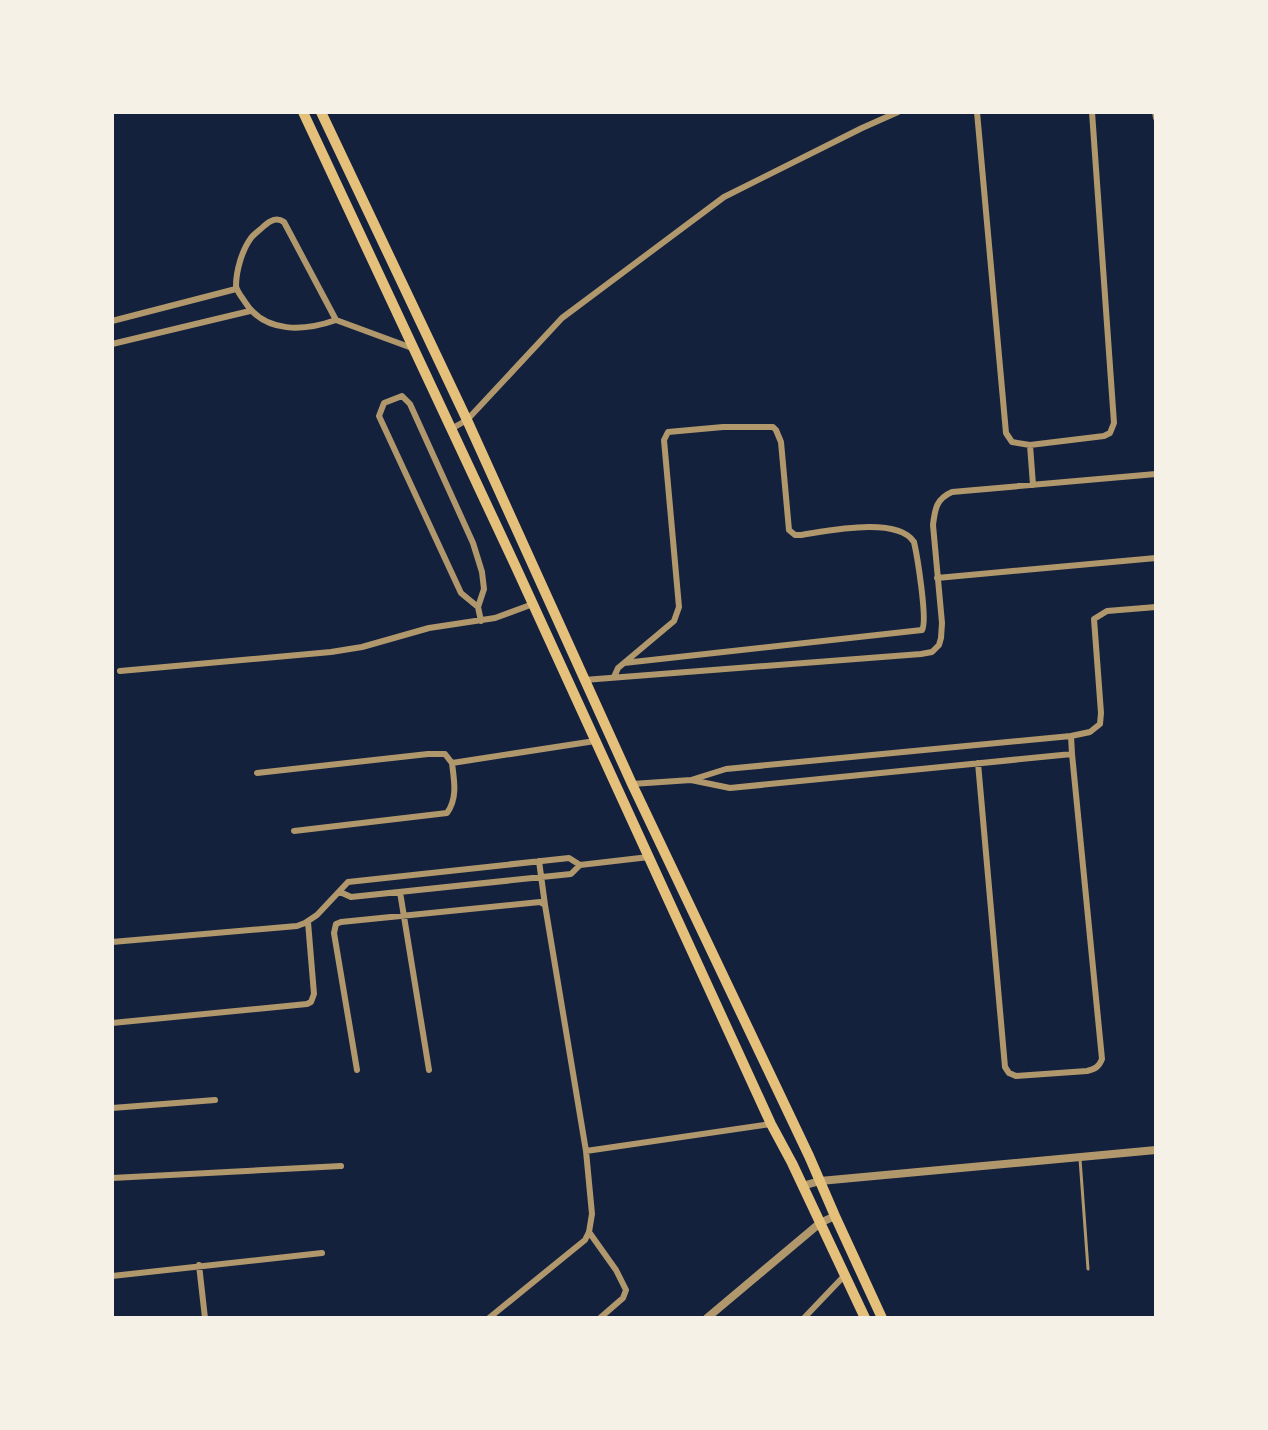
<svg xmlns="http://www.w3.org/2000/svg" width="1268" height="1430" viewBox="0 0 1268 1430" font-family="Ubuntu,sans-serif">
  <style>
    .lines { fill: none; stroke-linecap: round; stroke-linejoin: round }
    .service { stroke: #b1986c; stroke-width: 3 }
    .minor { stroke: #b1986c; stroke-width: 6 }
    .tertiary { stroke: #b1986c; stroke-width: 8 }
    .trunk { stroke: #e5c07b; stroke-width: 10 }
  </style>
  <rect width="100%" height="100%" fill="#14213d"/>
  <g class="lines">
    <path class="service" d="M 1080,1159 L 1088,1269"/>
    <path class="minor" d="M 977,112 L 1006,433 L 1012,442 L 1030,445
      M 1155,112 L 1156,118
      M 336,320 L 284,222 C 277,217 271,220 264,226 C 260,230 254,234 251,238 C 242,250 236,271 236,286 C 237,292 242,297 245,302 C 265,334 305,331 336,320 L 412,348
      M 112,321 L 236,289
      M 112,344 L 250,311
      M 451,429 L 467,420 L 562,318 L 724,197 L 862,128 L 898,112
      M 1033,485 L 1030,445 L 1104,436 L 1110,433 L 1114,423 L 1092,112
      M 937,578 L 1156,558
      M 478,607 L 461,593 L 379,416 L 384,403 L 402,396 L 410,404 L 473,543 L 482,572 L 484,589 L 478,607 L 481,621
      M 120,671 L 331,652 L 362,647 L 429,628 L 495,618 L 533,604
      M 614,677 L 618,668 L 624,663 L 922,630 C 928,621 917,555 914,542 C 897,516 828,531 801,535 L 795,535 L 789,530 L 781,442 L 776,430 L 773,427 L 723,427 L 668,432 L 664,440 L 679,607 L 674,621 L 624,663
      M 584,680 L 921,654 L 932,652 L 939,645 L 941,638 L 942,623 L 933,525 C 935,509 936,499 952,492 L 1156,474
      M 978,763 L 1005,1067 L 1009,1073 L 1016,1076 L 1087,1071 C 1095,1069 1099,1067 1102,1059 L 1072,754
      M 257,773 L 428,754 L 445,754 L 452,763
      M 691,780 L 730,788 L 1072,754 L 1071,736
      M 632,784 L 691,780 L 726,769 L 1071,736 L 1090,732 L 1100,724 L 1101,713 L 1094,619 L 1107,611 L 1156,607
      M 294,831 L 447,813 C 458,798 454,780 452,763 L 595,741
      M 539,861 L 545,905
      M 340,892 L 351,897 L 571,874 L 580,865
      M 400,892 L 429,1070
      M 112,942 L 297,926 L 305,923 L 317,915 L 348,882 L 569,858 L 580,865 L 649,857
      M 112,1023 L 307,1004 L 311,1002 L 314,994 L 308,922
      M 357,1070 L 334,933 L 336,924 L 341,922 L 540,902 L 545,905 L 586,1151 L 592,1214 L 589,1232 L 585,1240 L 489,1318
      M 112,1108 L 215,1100
      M 586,1151 L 771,1124
      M 112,1178 L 341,1166
      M 589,1232 L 616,1270 L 626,1290 L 623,1298 L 600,1318
      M 199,1265 L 205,1318
      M 112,1276 L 322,1253
      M 804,1318 L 845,1275"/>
    <path class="tertiary" d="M 802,1186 L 820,1181 L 1156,1150
      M 707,1318 L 820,1223 L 835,1216"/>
    <path class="trunk" d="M 303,112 L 515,565 L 771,1124 L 792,1163 L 865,1318
      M 321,112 L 467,420 L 632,784 L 809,1156 L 835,1216 L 882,1318"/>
  </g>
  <rect width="1268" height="1430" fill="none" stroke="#f6f1e7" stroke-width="228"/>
</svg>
